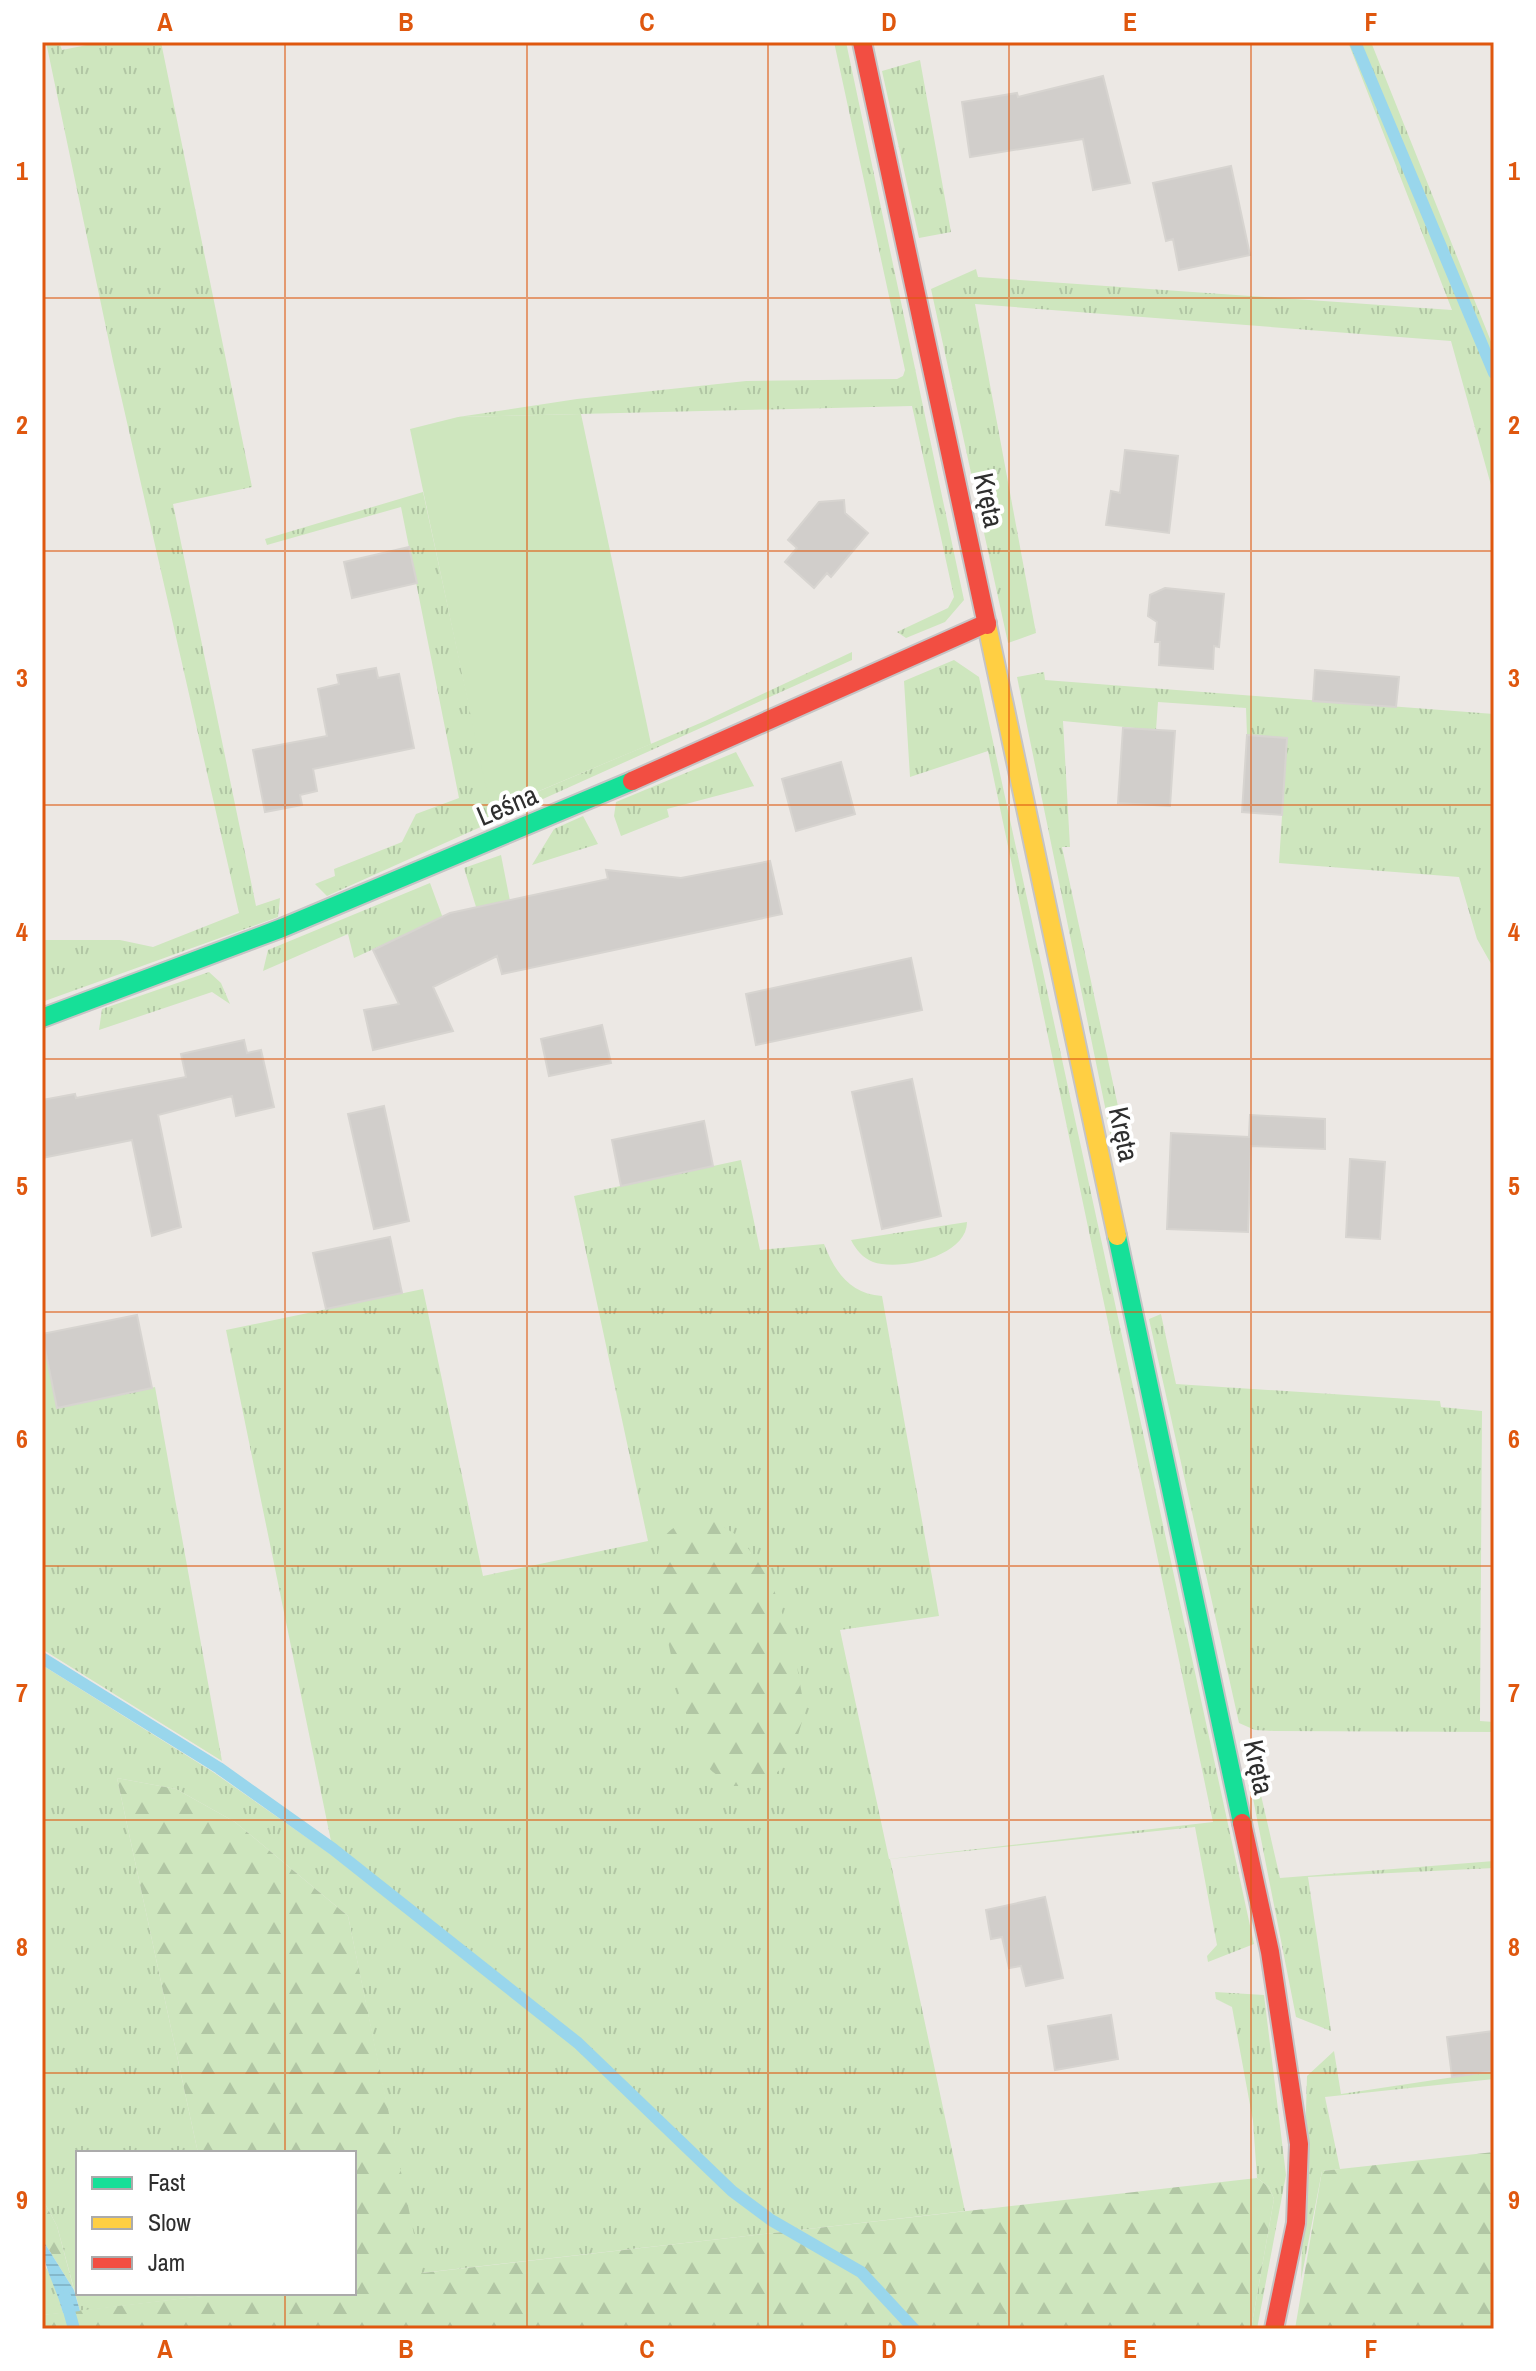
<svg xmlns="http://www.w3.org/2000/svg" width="1536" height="2371" viewBox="0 0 1536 2371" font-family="'Archivo Narrow',sans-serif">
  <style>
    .grass { fill: url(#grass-tufts) }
    .forest { fill: url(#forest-firs) }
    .garden { fill: #cee6be }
    .water { fill: url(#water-rules) }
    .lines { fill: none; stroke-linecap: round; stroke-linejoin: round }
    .stream { stroke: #99d6ec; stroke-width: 12 }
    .building { fill: #d1cecb; stroke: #d7d4d0; stroke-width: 2 }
    .fast-casing { stroke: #c5c4c5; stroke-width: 22 }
    .slow-casing { stroke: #c5c4c5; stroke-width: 22 }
    .jam-casing { stroke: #c5c4c5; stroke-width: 22 }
    .fast { stroke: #16e098; stroke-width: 18 }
    .slow { stroke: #ffcf43; stroke-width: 18 }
    .jam { stroke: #f24e42; stroke-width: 18 }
    .grid { fill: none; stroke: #df570e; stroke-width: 2; stroke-opacity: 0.55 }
    .labels { text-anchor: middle; stroke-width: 8; stroke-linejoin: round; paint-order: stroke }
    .street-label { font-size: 28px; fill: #2e2e2e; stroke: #fff }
    .neatline { fill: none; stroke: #df570e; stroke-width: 3 }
    .grid-label { font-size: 26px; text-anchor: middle; font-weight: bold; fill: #df570e }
  </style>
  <defs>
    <pattern id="grass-tufts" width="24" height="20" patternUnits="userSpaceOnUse" patternTransform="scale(2)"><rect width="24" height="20" fill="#cee6be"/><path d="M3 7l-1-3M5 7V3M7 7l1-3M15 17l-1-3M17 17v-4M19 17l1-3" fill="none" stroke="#b1c6a4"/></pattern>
    <pattern id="forest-firs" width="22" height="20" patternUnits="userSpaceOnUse" patternTransform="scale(2)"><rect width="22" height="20" fill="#cee6be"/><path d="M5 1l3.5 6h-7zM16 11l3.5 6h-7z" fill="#b1c6a4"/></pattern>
    <pattern id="water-rules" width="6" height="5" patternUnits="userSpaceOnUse" patternTransform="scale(2)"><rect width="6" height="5" fill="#99d6ec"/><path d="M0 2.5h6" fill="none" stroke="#84b8cb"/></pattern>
  </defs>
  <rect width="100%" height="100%" fill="#ece8e4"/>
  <path class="grass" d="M 46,42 L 59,42 L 62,50 L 102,42 L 161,42 L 252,487 L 173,504 L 256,906 L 280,898 L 278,917 L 42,1002 L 42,940 L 120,940 L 153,947 L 239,913 L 113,361 Z
    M 834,42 L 846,42 L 964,600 L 945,622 L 906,638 L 897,632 L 948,608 L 954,597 L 912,406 L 458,417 L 577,399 L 746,381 L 897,379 L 903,376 L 905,370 Z
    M 1348,42 L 1371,42 L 1494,349 L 1494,496 L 1451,341 L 975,304 L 1036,633 L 1008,643 L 931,289 L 976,269 L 978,277 L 1452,310 Z
    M 920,60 L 951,232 L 919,238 L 882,71 Z
    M 423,492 L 492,811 L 705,721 L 852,652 L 852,660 L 327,896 L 315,884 L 335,876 L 334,869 L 402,842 L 416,814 L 459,798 L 401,507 L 267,545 L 265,539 Z
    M 954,660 L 979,677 L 1254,1944 L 1208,1962 L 1207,1956 L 1217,1945 L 1195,1827 L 890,1859 L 965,2211 L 421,2273 L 348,1916 L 235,1822 L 176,1789 L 117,1778 L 198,2153 L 78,2153 L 78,2293 L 228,2293 L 80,2311 L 57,2226 L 42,2198 L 42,1665 L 213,1772 L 336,1858 L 581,2051 L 579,2038 L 331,1841 L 226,1330 L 423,1289 L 483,1576 L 648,1541 L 574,1196 L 741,1160 L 760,1250 L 824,1244 C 835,1272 850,1294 882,1296 L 939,1616 L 840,1630 L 889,1859 L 1213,1822 L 988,751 L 910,777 L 904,681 Z
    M 1044,672 L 1045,680 L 1494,714 L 1494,969 L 1477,939 L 1459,877 L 1279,863 L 1287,738 L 1247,735 L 1246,708 L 1158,702 L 1156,730 L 1063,721 L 1070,847 L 1062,847 L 1124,1134 L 1111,1136 L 1017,677 Z
    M 736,752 L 754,786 L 667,809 L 669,817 L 621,836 L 614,816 L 616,802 Z
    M 583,816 L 598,844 L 532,865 L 554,829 Z
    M 501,855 L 510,901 L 477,910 L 464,868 Z
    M 430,883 L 444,921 L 432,922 L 354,958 L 348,934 L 263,971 L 268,950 Z
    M 209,972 L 221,983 L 230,1004 L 212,992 L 99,1030 L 102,1009 Z
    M 967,1222 C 967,1257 899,1271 873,1262 C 863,1258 856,1250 851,1240 Z
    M 1161,1314 L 1176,1384 L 1440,1401 L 1441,1407 L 1482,1411 L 1480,1721 L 1494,1722 L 1494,1732 L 1274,1731 L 1255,1730 L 1239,1723 L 1149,1319 Z
    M 42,1336 L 57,1408 L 155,1387 L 222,1761 L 42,1649 Z
    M 1257,1761 L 1255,1769 L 1280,1878 L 1494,1861 L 1494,1868 L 1308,1877 L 1331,2031 L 1296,2017 L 1248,1773 Z
    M 1215,1992 L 1264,1995 L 1286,2175 L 1257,2329 L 1251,2329 L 1274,2199 L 1269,2187 L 1257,2178 L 1253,2121 L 1232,2007 L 1216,1999 Z
    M 1334,2051 L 1341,2094 L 1494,2071 L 1494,2079 L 1325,2097 L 1340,2169 L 1322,2171 L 1301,2280 L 1307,2076 Z
    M 42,2262 L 55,2281 L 63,2313 L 42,2315 Z"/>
  <path class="forest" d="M 711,1519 L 738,1536 L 768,1573 L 793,1644 L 805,1712 L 790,1761 L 761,1786 L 732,1786 C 723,1779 709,1771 704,1762 C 686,1730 648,1577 660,1545 C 668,1523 691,1521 711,1519 Z
    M 117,1778 L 176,1789 L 235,1822 L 348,1916 L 422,2273 L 1257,2178 L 1269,2187 L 1274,2199 L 1251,2329 L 42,2329 L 42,2315 L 228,2293 L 354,2293 L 354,2153 L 198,2153 Z
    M 1494,2152 L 1494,2329 L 1295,2329 L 1322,2171 Z
    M 42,2198 L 57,2226 L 74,2290 L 42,2239 Z"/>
  <path class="garden" d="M 581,414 L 651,744 L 491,811 L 410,429 L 458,417 Z"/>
  <path class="water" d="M 42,2239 L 74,2290 L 80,2311 L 63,2313 C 56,2286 42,2266 42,2239 Z"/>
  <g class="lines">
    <path class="stream" d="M 1355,42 L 1494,373
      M 42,1658 L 219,1768 L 333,1849 L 578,2043 L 732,2191 L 771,2220 L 861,2272 L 914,2329
      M 65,2296 L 74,2329"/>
  </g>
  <path class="building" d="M 1103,76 L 1130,183 L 1093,190 L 1083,139 L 970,157 L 962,102 L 1017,93 L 1018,97 Z
    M 1231,166 L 1250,255 L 1179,270 L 1173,239 L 1166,241 L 1153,183 Z
    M 1125,450 L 1178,456 L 1169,533 L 1106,525 L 1111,491 L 1120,493 Z
    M 844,500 L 845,513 L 868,533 L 831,577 L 827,573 L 814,588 L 785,562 L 797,548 L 788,540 L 819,502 Z
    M 409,547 L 417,583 L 352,598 L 344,562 Z
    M 1165,588 L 1224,594 L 1219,647 L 1214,646 L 1213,669 L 1159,665 L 1160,642 L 1155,642 L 1157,622 L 1148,616 L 1150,595 Z
    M 376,668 L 378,678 L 399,674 L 414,748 L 313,769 L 317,791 L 300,795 L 302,805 L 265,812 L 253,750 L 327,736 L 318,689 L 339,684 L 337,675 Z
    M 1315,670 L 1399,677 L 1396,707 L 1313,701 Z
    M 1123,728 L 1175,731 L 1170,806 L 1118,803 Z
    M 1247,735 L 1287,738 L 1282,815 L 1242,812 Z
    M 841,762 L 855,814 L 796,831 L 782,779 Z
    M 770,861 L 782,914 L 502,974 L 497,956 L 433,987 L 453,1031 L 373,1050 L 364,1010 L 399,1004 L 373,950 L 450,913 L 608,879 L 606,870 L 681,878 Z
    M 911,958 L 922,1010 L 756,1045 L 746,994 Z
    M 602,1025 L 611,1063 L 549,1076 L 541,1039 Z
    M 244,1040 L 247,1053 L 261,1050 L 274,1107 L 236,1116 L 232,1096 L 158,1115 L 181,1227 L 152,1236 L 132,1140 L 42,1158 L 42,1100 L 75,1094 L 76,1098 L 186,1077 L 181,1054 Z
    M 912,1079 L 941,1216 L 882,1229 L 852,1092 Z
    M 384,1106 L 409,1221 L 374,1229 L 348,1114 Z
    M 1250,1115 L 1325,1119 L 1325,1149 L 1251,1146 L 1248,1232 L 1167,1229 L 1171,1133 L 1249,1137 Z
    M 704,1121 L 713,1166 L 621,1186 L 612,1140 Z
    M 1350,1159 L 1385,1162 L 1380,1239 L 1346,1237 Z
    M 390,1237 L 402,1293 L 326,1309 L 313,1253 Z
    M 137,1315 L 152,1388 L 57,1408 L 42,1334 Z
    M 1045,1897 L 1063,1978 L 1026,1986 L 1021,1966 L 1009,1968 L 1002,1937 L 991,1939 L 986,1910 Z
    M 1111,2015 L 1118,2059 L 1055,2070 L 1048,2026 Z
    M 1494,2031 L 1494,2071 L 1452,2077 L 1447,2037 Z"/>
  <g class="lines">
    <g class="fast-casing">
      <path id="fast" d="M 42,1018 L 282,928 L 632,781
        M 1117,1236 L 1242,1823"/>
    </g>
    <g class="slow-casing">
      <path id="slow" d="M 987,625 L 1117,1236"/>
    </g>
    <g class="jam-casing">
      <path id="jam" d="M 862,42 L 987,625
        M 632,781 L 987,623
        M 1242,1823 L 1270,1952 L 1299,2144 L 1296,2223 L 1274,2329"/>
    </g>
    <use href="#fast" class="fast"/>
    <use href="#slow" class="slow"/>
    <use href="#jam" class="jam"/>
  </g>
  <path class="grid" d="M 285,42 L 285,2153M 527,42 L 527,2329M 768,42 L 768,2329M 1009,42 L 1009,2329M 1251,42 L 1251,2329M 42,298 L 1494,298M 42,551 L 1494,551M 42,805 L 1494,805M 42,1059 L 1494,1059M 42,1312 L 1494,1312M 42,1566 L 1494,1566M 42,1820 L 1494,1820M 42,2073 L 1494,2073M 285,2293 L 285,2329"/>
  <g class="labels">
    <g class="street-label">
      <text transform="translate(989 500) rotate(78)" y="10">Kręta</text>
      <text transform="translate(507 805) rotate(-23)" y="10">Leśna</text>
      <text transform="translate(1124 1134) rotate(78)" y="10">Kręta</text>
      <text transform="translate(1259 1767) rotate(78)" y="10">Kręta</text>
    </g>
  </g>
  <rect width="1536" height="2371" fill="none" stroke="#ffffff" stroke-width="88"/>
  <rect x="76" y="2151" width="280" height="144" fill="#ffffff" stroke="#ababab" stroke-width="2"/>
  <rect x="92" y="2177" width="40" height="12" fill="#16e098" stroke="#ababab" stroke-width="2"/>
  <text x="148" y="2191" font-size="24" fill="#2e2e2e">Fast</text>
  <rect x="92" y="2217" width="40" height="12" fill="#ffcf43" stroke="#ababab" stroke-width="2"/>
  <text x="148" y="2231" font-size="24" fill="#2e2e2e">Slow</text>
  <rect x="92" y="2257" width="40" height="12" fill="#f24e42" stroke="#ababab" stroke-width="2"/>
  <text x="148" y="2271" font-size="24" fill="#2e2e2e">Jam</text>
  <rect x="44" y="44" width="1448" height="2283" class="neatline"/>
  <g class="grid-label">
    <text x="165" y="31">A</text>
    <text x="406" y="31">B</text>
    <text x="647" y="31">C</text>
    <text x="889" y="31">D</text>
    <text x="1130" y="31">E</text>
    <text x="1371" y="31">F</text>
    <text x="22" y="180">1</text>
    <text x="1514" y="180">1</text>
    <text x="22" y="434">2</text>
    <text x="1514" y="434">2</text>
    <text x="22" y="687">3</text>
    <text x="1514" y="687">3</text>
    <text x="22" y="941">4</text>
    <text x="1514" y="941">4</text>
    <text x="22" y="1195">5</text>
    <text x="1514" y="1195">5</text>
    <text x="22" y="1448">6</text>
    <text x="1514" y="1448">6</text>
    <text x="22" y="1702">7</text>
    <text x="1514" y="1702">7</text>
    <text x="22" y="1956">8</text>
    <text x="1514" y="1956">8</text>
    <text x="22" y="2209">9</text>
    <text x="1514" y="2209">9</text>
    <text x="165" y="2358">A</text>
    <text x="406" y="2358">B</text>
    <text x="647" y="2358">C</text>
    <text x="889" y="2358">D</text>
    <text x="1130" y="2358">E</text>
    <text x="1371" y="2358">F</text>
  </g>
</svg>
